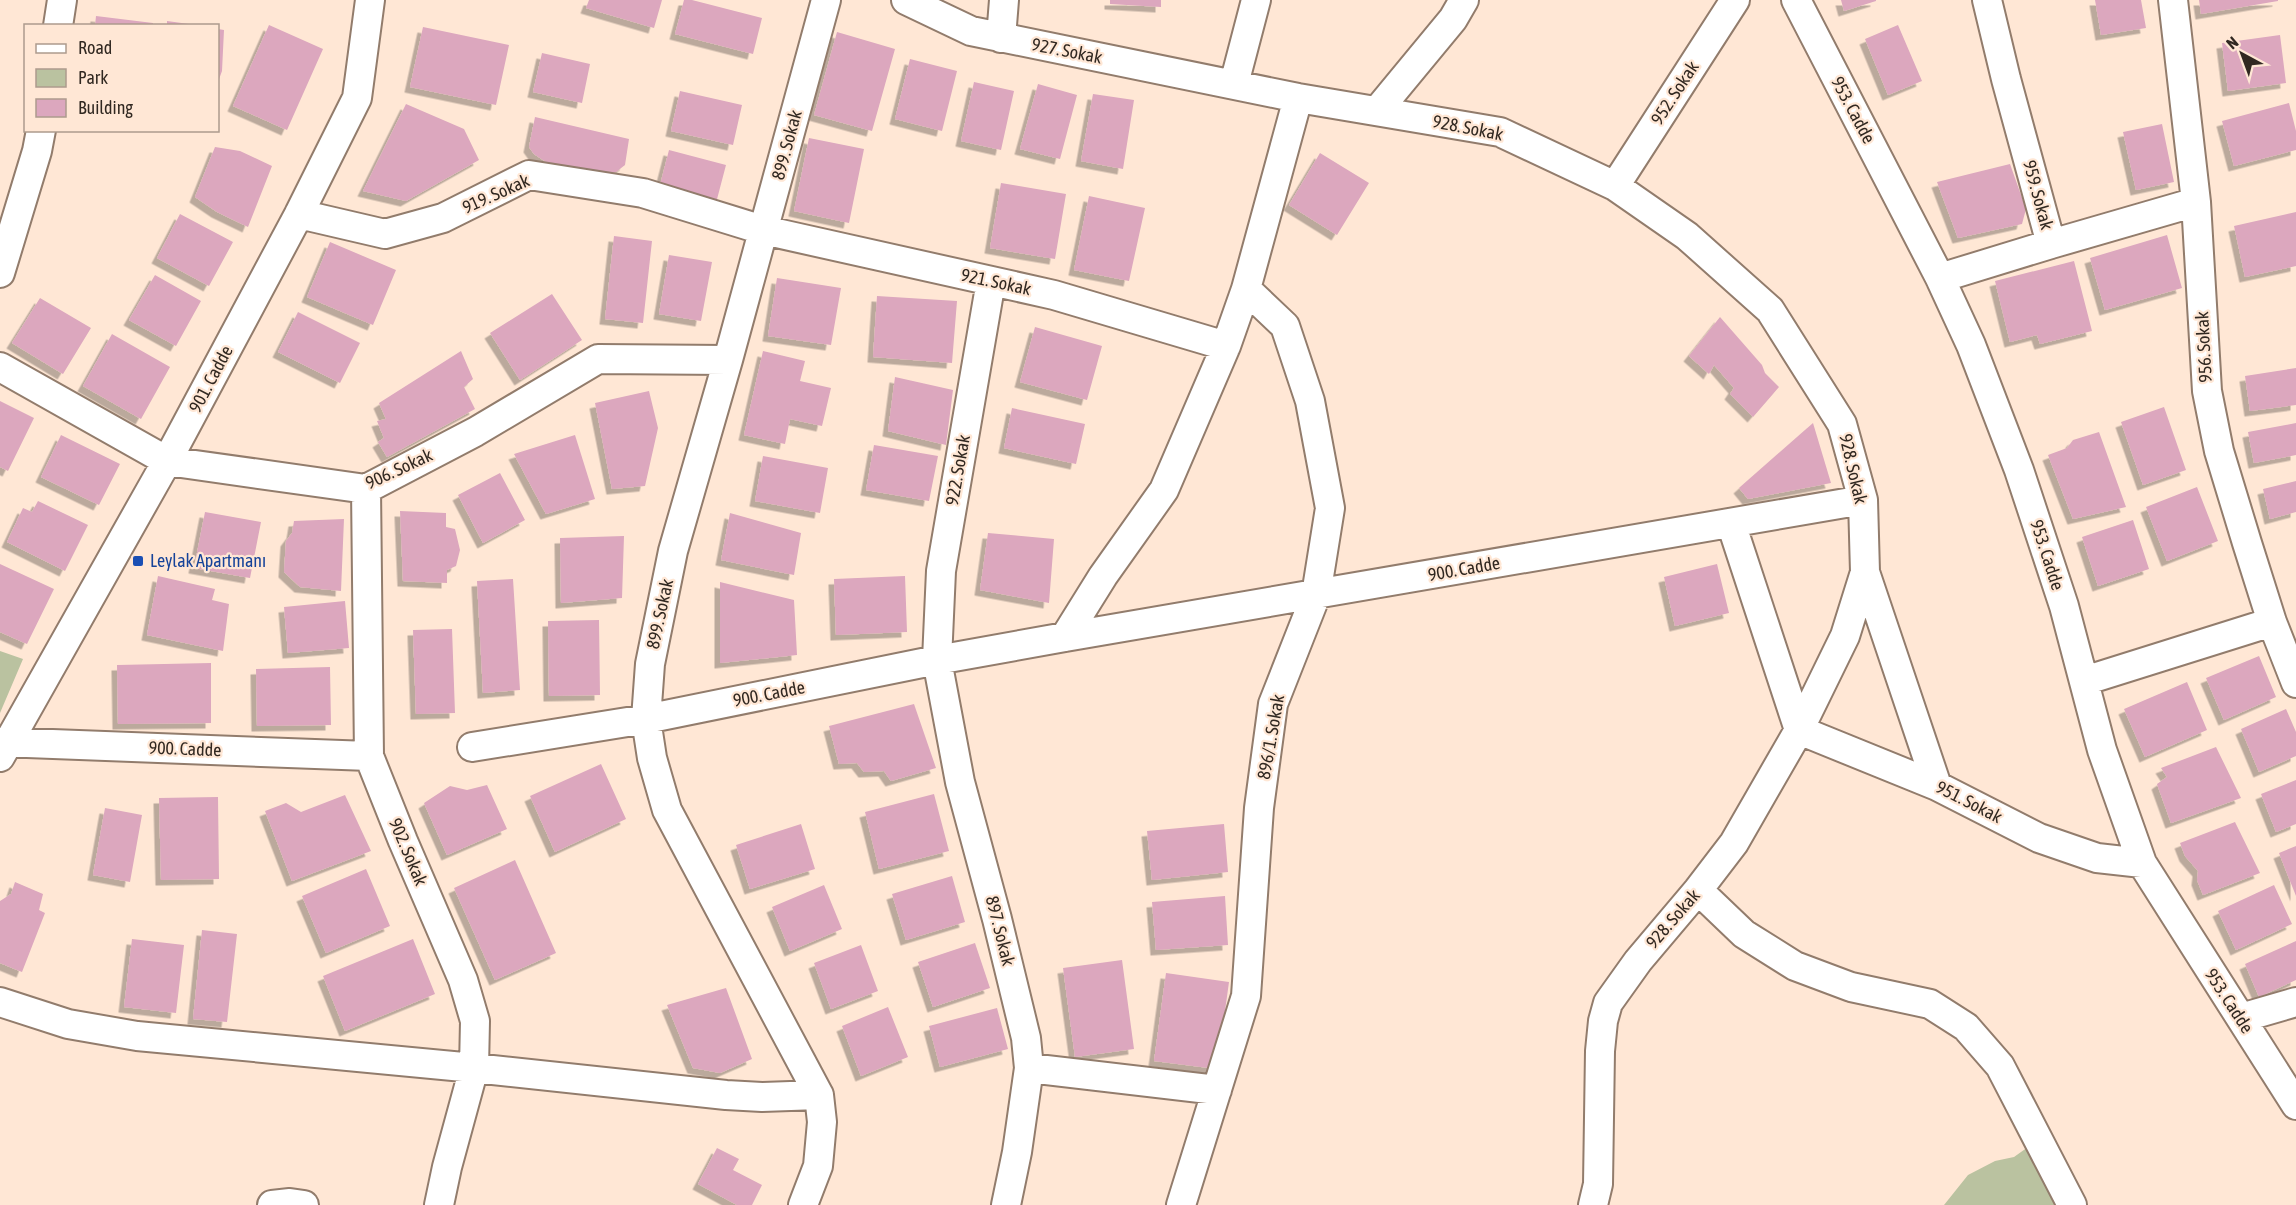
<svg xmlns="http://www.w3.org/2000/svg" width="2296" height="1205" viewBox="0 0 2296 1205" font-family="'Asap Condensed',sans-serif">
  <style>
    .green { fill: #bac2a0 }
    .building { fill: #dca7be; filter: url(#shadow) }
    .lines { fill: none; stroke-linecap: round; stroke-linejoin: round }
    .minor-casing { stroke: #927c6c; stroke-width: 32 }
    .minor { stroke: #fff; stroke-width: 28 }
    .transit-dot { fill: #1a4fb4; stroke: #ffe7d5; stroke-width: 2 }
    .labels { text-anchor: middle; stroke-width: 4.5; stroke-linejoin: round; paint-order: stroke }
    .street-label { font-size: 18px; fill: #312821; stroke: #ffe7d5 }
    .transit-label { font-size: 18px; fill: #164399; stroke: #ffe7d5; text-anchor: start }
  </style>
  <defs>
    <filter id="shadow"><feDropShadow dx="-5.5" dy="5.5" stdDeviation="0" flood-color="#0004"/></filter>
  </defs>
  <rect width="100%" height="100%" fill="#ffe7d5"/>
  <path class="green" d="M 0,651 L 23,659 L 0,713 Z
    M 2038,1140 L 2072,1205 L 1944,1205 L 1968,1175 L 1995,1161 L 2014,1157 Z"/>
  <path class="building" d="M 589,0 L 662,0 L 654,28 L 586,8 Z
    M 684,0 L 692,0 L 762,18 L 753,54 L 675,34 Z
    M 1110,0 L 1161,0 L 1161,7 L 1110,4 Z
    M 1841,0 L 1876,0 L 1876,1 L 1844,11 Z
    M 2095,0 L 2141,0 L 2146,28 L 2101,35 Z
    M 2199,0 L 2278,0 L 2278,1 L 2201,14 Z
    M 96,16 L 153,23 L 153,26 L 95,26 Z
    M 167,21 L 189,24 L 189,26 L 167,26 Z
    M 269,25 L 323,49 L 287,130 L 233,106 Z
    M 1898,25 L 1922,81 L 1888,95 L 1865,39 Z
    M 423,27 L 509,45 L 496,105 L 410,87 Z
    M 218,29 L 224,30 L 222,71 L 218,82 Z
    M 837,32 L 895,49 L 872,131 L 814,115 Z
    M 2280,35 L 2286,83 L 2228,91 L 2222,43 Z
    M 542,53 L 590,64 L 582,103 L 533,92 Z
    M 910,59 L 957,71 L 942,131 L 895,119 Z
    M 974,82 L 1014,91 L 1001,150 L 961,141 Z
    M 1038,84 L 1077,95 L 1060,159 L 1020,149 Z
    M 680,91 L 742,105 L 733,145 L 671,131 Z
    M 1093,94 L 1134,100 L 1123,169 L 1081,161 Z
    M 2289,103 L 2296,131 L 2296,150 L 2234,166 L 2222,121 Z
    M 406,104 L 464,129 L 479,160 L 406,201 L 363,191 Z
    M 535,117 L 629,139 L 625,165 L 616,172 L 607,173 L 546,162 L 534,154 L 529,147 Z
    M 2162,124 L 2174,182 L 2136,190 L 2123,132 Z
    M 809,138 L 864,149 L 849,223 L 794,211 Z
    M 215,147 L 240,151 L 272,166 L 248,227 L 217,212 L 195,197 Z
    M 669,150 L 726,165 L 716,203 L 659,189 Z
    M 1320,153 L 1369,183 L 1337,235 L 1289,205 Z
    M 2010,164 L 2026,209 L 2022,224 L 1958,238 L 1937,182 Z
    M 1001,183 L 1066,194 L 1055,259 L 990,248 Z
    M 1089,196 L 1145,208 L 1129,281 L 1074,270 Z
    M 2296,212 L 2296,266 L 2245,277 L 2234,226 Z
    M 180,214 L 233,242 L 209,286 L 157,258 Z
    M 2167,235 L 2182,288 L 2105,310 L 2090,258 Z
    M 614,236 L 652,241 L 643,323 L 605,319 Z
    M 330,242 L 396,270 L 373,325 L 307,297 Z
    M 669,255 L 712,262 L 701,321 L 659,314 Z
    M 2074,261 L 2092,331 L 2040,344 L 2037,335 L 2010,342 L 1995,281 Z
    M 155,275 L 201,301 L 176,346 L 129,320 Z
    M 777,278 L 841,288 L 831,345 L 768,336 Z
    M 552,294 L 582,340 L 520,380 L 490,333 Z
    M 877,296 L 957,301 L 952,363 L 873,357 Z
    M 40,298 L 91,328 L 63,374 L 12,343 Z
    M 298,312 L 360,343 L 340,383 L 278,352 Z
    M 1720,317 L 1762,365 L 1765,373 L 1779,387 L 1753,417 L 1730,394 L 1734,388 L 1714,365 L 1709,374 L 1689,356 Z
    M 1035,327 L 1102,346 L 1087,400 L 1020,382 Z
    M 112,334 L 170,367 L 141,419 L 83,386 Z
    M 461,351 L 473,379 L 464,387 L 475,409 L 387,457 L 378,442 L 384,438 L 377,421 L 386,419 L 379,403 Z
    M 763,351 L 805,361 L 800,381 L 831,388 L 822,426 L 790,419 L 785,444 L 744,435 Z
    M 2296,368 L 2296,405 L 2250,411 L 2245,376 Z
    M 895,377 L 953,390 L 946,445 L 888,431 Z
    M 649,391 L 658,428 L 645,486 L 612,489 L 595,403 Z
    M 0,401 L 34,418 L 8,471 L 0,467 Z
    M 2164,407 L 2186,470 L 2143,485 L 2121,422 Z
    M 1012,408 L 1085,424 L 1076,464 L 1004,448 Z
    M 1813,423 L 1831,483 L 1748,499 L 1739,488 Z
    M 2296,423 L 2296,455 L 2254,463 L 2248,432 Z
    M 2099,432 L 2126,507 L 2073,519 L 2048,455 L 2067,448 L 2073,440 Z
    M 61,435 L 120,464 L 99,505 L 41,477 Z
    M 575,435 L 595,499 L 546,514 L 514,454 Z
    M 874,445 L 938,456 L 929,501 L 866,490 Z
    M 763,456 L 828,468 L 820,513 L 755,501 Z
    M 500,473 L 525,520 L 483,543 L 458,495 Z
    M 2296,481 L 2296,512 L 2270,519 L 2263,489 Z
    M 2197,487 L 2218,541 L 2167,561 L 2146,507 Z
    M 38,501 L 88,525 L 65,571 L 7,542 L 23,508 L 32,512 Z
    M 400,511 L 446,513 L 446,527 L 455,529 L 460,550 L 456,566 L 447,570 L 447,583 L 403,581 Z
    M 205,512 L 261,522 L 250,578 L 194,568 Z
    M 730,513 L 801,533 L 794,575 L 721,560 Z
    M 344,519 L 341,591 L 300,587 L 284,572 L 286,541 L 292,533 L 294,521 Z
    M 2133,520 L 2149,569 L 2098,586 L 2082,537 Z
    M 988,533 L 1054,539 L 1049,603 L 980,590 Z
    M 624,536 L 622,598 L 561,603 L 560,538 Z
    M 0,564 L 54,589 L 27,644 L 0,632 Z
    M 1717,564 L 1729,613 L 1675,626 L 1664,577 Z
    M 158,576 L 215,589 L 212,600 L 229,604 L 223,651 L 147,635 Z
    M 905,576 L 907,632 L 836,635 L 834,579 Z
    M 513,579 L 520,690 L 483,693 L 477,581 Z
    M 720,582 L 794,600 L 797,655 L 720,663 Z
    M 345,601 L 349,648 L 288,653 L 284,607 Z
    M 599,620 L 600,695 L 549,696 L 548,621 Z
    M 452,629 L 455,713 L 416,714 L 413,630 Z
    M 2259,656 L 2276,697 L 2224,720 L 2206,678 Z
    M 211,663 L 211,723 L 118,724 L 117,665 Z
    M 330,667 L 331,725 L 257,726 L 256,669 Z
    M 2187,682 L 2207,730 L 2145,757 L 2124,709 Z
    M 914,704 L 936,768 L 891,781 L 884,771 L 864,772 L 857,763 L 839,764 L 829,726 Z
    M 2286,709 L 2296,732 L 2296,756 L 2259,772 L 2241,729 Z
    M 2216,747 L 2241,798 L 2171,823 L 2157,784 L 2167,777 L 2161,768 Z
    M 601,764 L 626,819 L 555,852 L 530,796 Z
    M 2296,780 L 2296,824 L 2276,832 L 2261,794 Z
    M 487,785 L 507,829 L 447,855 L 424,803 L 450,786 L 467,790 Z
    M 934,794 L 949,851 L 879,869 L 865,812 Z
    M 345,795 L 371,851 L 292,881 L 265,811 L 286,803 L 301,812 Z
    M 218,797 L 219,879 L 161,880 L 159,798 Z
    M 105,808 L 142,815 L 130,882 L 93,875 Z
    M 2235,822 L 2260,873 L 2203,895 L 2197,880 L 2198,871 L 2185,856 L 2180,843 Z
    M 801,824 L 815,869 L 750,889 L 736,845 Z
    M 1224,824 L 1228,872 L 1152,880 L 1147,831 Z
    M 2296,846 L 2296,896 L 2279,853 Z
    M 515,860 L 556,953 L 495,980 L 454,888 Z
    M 366,869 L 390,926 L 326,953 L 302,896 Z
    M 952,876 L 965,922 L 906,940 L 892,894 Z
    M 15,882 L 43,894 L 39,910 L 45,913 L 22,972 L 0,963 L 0,901 L 11,894 Z
    M 824,885 L 842,929 L 790,951 L 772,907 Z
    M 2274,885 L 2292,924 L 2236,950 L 2218,911 Z
    M 1225,896 L 1228,945 L 1156,950 L 1152,902 Z
    M 202,930 L 237,934 L 227,1022 L 193,1019 Z
    M 132,939 L 184,945 L 176,1013 L 124,1007 Z
    M 413,939 L 435,994 L 345,1031 L 323,976 Z
    M 2296,941 L 2296,980 L 2259,997 L 2245,964 Z
    M 975,943 L 990,988 L 933,1007 L 918,962 Z
    M 861,945 L 878,991 L 831,1009 L 814,963 Z
    M 1122,960 L 1134,1049 L 1075,1057 L 1063,968 Z
    M 1166,973 L 1229,982 L 1217,1069 L 1154,1061 Z
    M 726,988 L 752,1059 L 720,1073 L 693,1068 L 667,1005 Z
    M 888,1007 L 908,1057 L 861,1076 L 842,1026 Z
    M 997,1008 L 1008,1049 L 940,1067 L 929,1026 Z
    M 717,1148 L 739,1159 L 733,1170 L 762,1185 L 752,1205 L 737,1205 L 698,1184 Z"/>
  <g class="lines">
    <g class="minor-casing">
      <path id="minor" d="M 906,0 L 971,31 L 1298,98 L 1500,132 L 1615,186 L 1687,236 L 1770,310 L 1842,424 L 1863,500 L 1865,572 L 1845,636 L 1799,730 L 1734,843 L 1698,890 L 1638,961 L 1608,1003 L 1603,1021 L 1600,1051 L 1598,1184 L 1593,1205
        M 1796,0 L 1940,278 L 1971,345 L 2019,470 L 2064,606 L 2102,750 L 2142,863 L 2296,1105
        M 1987,0 L 2006,79 L 2051,244 L 2196,202
        M 2173,0 L 2196,202 L 2207,391 L 2219,451 L 2247,543 L 2272,622 L 2296,683
        M 58,26 L 62,0
        M 1001,38 L 1004,0
        M 1234,84 L 1256,0
        M 1377,111 L 1453,19 L 1464,0
        M 1615,186 L 1735,0
        M 299,214 L 385,234 L 443,218 L 529,175 L 643,193 L 763,230 L 1054,295 L 1226,346
        M 0,273 L 37,151 L 41,130
        M 1940,278 L 2051,244
        M 991,281 L 941,571 L 937,660 L 960,782 L 997,919 L 1026,1038 L 1029,1068 L 1017,1152 L 1006,1205
        M 0,367 L 167,461 L 366,489 L 475,432 L 598,359 L 728,360
        M 366,489 L 369,756 L 403,841 L 463,980 L 475,1021 L 474,1068 L 447,1167 L 439,1205
        M 1731,523 L 1799,730 L 1937,786 L 2039,838 L 2097,858 L 2142,863
        M 1865,572 L 1937,786
        M 1065,637 L 1103,576 L 1164,490 L 1226,346 L 1246,289 L 1298,98
        M 2084,681 L 2272,622
        M 0,742 L 369,756
        M 472,747 L 646,719 L 937,660 L 1065,637 L 1863,500
        M 0,757 L 167,461 L 299,214 L 357,98 L 370,0
        M 1698,890 L 1744,934 L 1795,966 L 1851,987 L 1930,1004 L 1966,1027 L 2000,1066 L 2072,1205
        M 0,1002 L 68,1024 L 137,1036 L 474,1068 L 726,1095 L 762,1097 L 819,1095
        M 2241,1018 L 2296,1002
        M 1029,1068 L 1217,1090
        M 272,1205 L 290,1203 L 304,1205
        M 803,1205 L 818,1166 L 822,1122 L 819,1095 L 667,810 L 652,758 L 646,719 L 650,664 L 673,551 L 728,360 L 826,0
        M 1181,1205 L 1246,996 L 1259,808 L 1273,704 L 1316,595 L 1330,508 L 1310,401 L 1285,326 L 1246,289"/>
    </g>
    <use href="#minor" class="minor"/>
  </g>
  <rect class="transit-dot" x="132" y="555" width="12" height="12" rx="3"/>
  <g class="labels">
    <g class="street-label">
      <text transform="translate(1067 51) rotate(11)" y="6">927. Sokak</text>
      <text transform="translate(1675 93) rotate(-57)" y="6">952. Sokak</text>
      <text transform="translate(1853 110) rotate(62)" y="6">953. Cadde</text>
      <text transform="translate(1468 128) rotate(11)" y="6">928. Sokak</text>
      <text transform="translate(787 145) rotate(-75)" y="6">899. Sokak</text>
      <text transform="translate(496 194) rotate(-24)" y="6">919. Sokak</text>
      <text transform="translate(2038 195) rotate(75)" y="6">959. Sokak</text>
      <text transform="translate(996 282) rotate(12)" y="6">921. Sokak</text>
      <text transform="translate(2204 347) rotate(-93)" y="6">956. Sokak</text>
      <text transform="translate(211 379) rotate(-62)" y="6">901. Cadde</text>
      <text transform="translate(399 469) rotate(-25)" y="6">906. Sokak</text>
      <text transform="translate(1853 469) rotate(77)" y="6">928. Sokak</text>
      <text transform="translate(958 470) rotate(-80)" y="6">922. Sokak</text>
      <text transform="translate(2047 555) rotate(72)" y="6">953. Cadde</text>
      <text transform="translate(1464 569) rotate(-10)" y="6">900. Cadde</text>
      <text transform="translate(660 614) rotate(-78)" y="6">899. Sokak</text>
      <text transform="translate(769 694) rotate(-11)" y="6">900. Cadde</text>
      <text transform="translate(1271 737) rotate(-80)" y="6">896/1. Sokak</text>
      <text transform="translate(185 749) rotate(2)" y="6">900. Cadde</text>
      <text transform="translate(1969 802) rotate(27)" y="6">951. Sokak</text>
      <text transform="translate(408 852) rotate(67)" y="6">902. Sokak</text>
      <text transform="translate(1673 919) rotate(-49)" y="6">928. Sokak</text>
      <text transform="translate(1000 931) rotate(76)" y="6">897. Sokak</text>
      <text transform="translate(2229 1001) rotate(57)" y="6">953. Cadde</text>
    </g>
    <g class="transit-label">
      <text x="150" y="567">Leylak Apartmanı</text>
    </g>
  </g>
  <rect x="24" y="24" width="195" height="108" fill="#ffe7d5" stroke="#ad9b8d" stroke-width="1.5"/>
  <rect x="36" y="44" width="30" height="9" fill="#ffffff" stroke="#ad9b8d" stroke-width="1.5"/>
  <text x="78" y="54" font-size="18" fill="#312821">Road</text>
  <rect x="36" y="69" width="30" height="18" fill="#bac2a0" stroke="#ad9b8d" stroke-width="1.5"/>
  <text x="78" y="84" font-size="18" fill="#312821">Park</text>
  <rect x="36" y="99" width="30" height="18" fill="#dca7be" stroke="#ad9b8d" stroke-width="1.5"/>
  <text x="78" y="114" font-size="18" fill="#312821">Building</text>
  <g transform="translate(2242 54) rotate(319)" stroke="#ffe7d5" stroke-width="4.5" paint-order="stroke">
  <path d="M0-4.5L10 22L0 15L-10 22Z" fill="#312821"/>
  <text y="-9" font-size="16" font-weight="bold" text-anchor="middle" fill="#312821">N</text>
  </g>
</svg>
